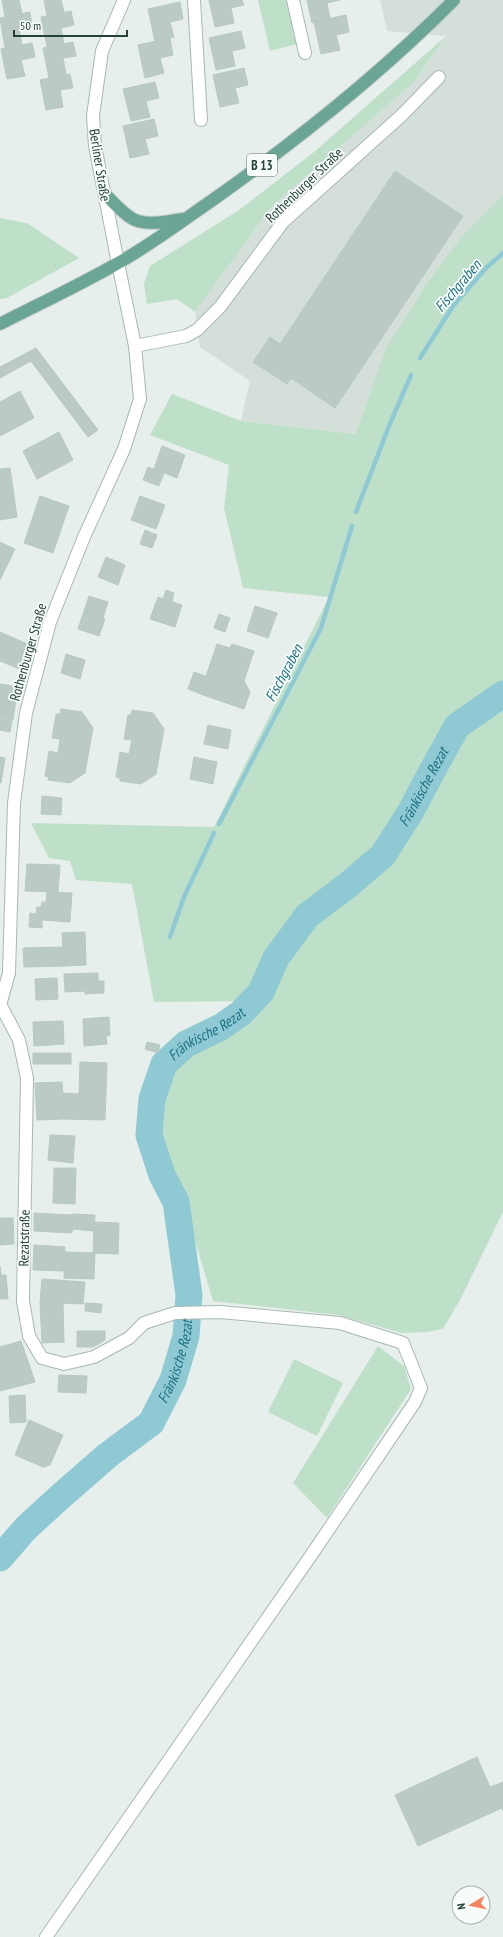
<svg xmlns="http://www.w3.org/2000/svg" width="503" height="1937" viewBox="0 0 503 1937" font-family="'PT Sans Narrow',sans-serif">
  <style>
    .built { fill: #d4dfda }
    .green { fill: #bfe0c8 }
    .lines { fill: none; stroke-linecap: round; stroke-linejoin: round }
    .stream { stroke: #8ec9d4; stroke-width: 4.5 }
    .river { stroke: #8ec9d4; stroke-width: 27 }
    .building { fill: #bbcac4; stroke: #b8c9c2 }
    .minor-casing { stroke: #a8b8b2; stroke-width: 14 }
    .tertiary-casing { stroke: #a8b8b2; stroke-width: 14 }
    .primary-casing { stroke: #c2cac8; stroke-width: 14 }
    .minor { stroke: #fff; stroke-width: 12 }
    .tertiary { stroke: #fff; stroke-width: 12 }
    .primary { stroke: #6aa596; stroke-width: 12 }
    .labels { text-anchor: middle; stroke-width: 3.5; stroke-linejoin: round; paint-order: stroke }
    .shield { fill: #f7fbf9; stroke: #637a73; stroke-width: 1 }
    .shield-label { font-size: 13px; font-weight: bold; fill: #24423a }
    .street-label { font-size: 14px; fill: #24423a; stroke: #f7fbf9 }
    .water-label { font-size: 15px; font-style: italic; fill: #1c6f80; stroke: #f7fbf9 }
  </style>
  <rect width="100%" height="100%" fill="#e6efeb"/>
  <path class="built" d="M 380,0 L 503,0 L 503,195 L 462,236 L 428,281 L 370,392 L 355,434 L 241,421 L 250,381 L 200,347 L 195,312 L 272,206 L 414,82 L 446,36 L 387,31 Z"/>
  <path class="green" d="M 258,0 L 290,0 L 301,43 L 270,51 Z
    M 446,36 L 414,82 L 272,206 L 195,312 L 177,299 L 147,304 L 144,284 L 150,266 L 239,210 L 314,152 Z
    M 503,195 L 503,1212 L 460,1300 L 443,1329 L 427,1332 L 402,1333 L 338,1315 L 213,1301 L 181,1193 L 160,1145 L 161,1098 L 177,1061 L 196,1046 L 236,1029 L 261,1001 L 154,1002 L 132,884 L 76,880 L 70,861 L 49,858 L 31,823 L 214,827 L 329,597 L 243,588 L 224,508 L 229,465 L 150,435 L 172,394 L 241,421 L 355,434 L 386,349 L 428,281 L 462,236 Z
    M 0,218 L 27,223 L 79,258 L 7,298 L 0,299 Z
    M 378,1346 L 404,1366 L 411,1389 L 327,1518 L 293,1483 Z
    M 294,1359 L 343,1383 L 317,1436 L 268,1412 Z"/>
  <g class="lines">
    <path class="stream" d="M 420,358 L 453,306 L 486,268 L 503,253
      M 356,512 L 389,426 L 411,375
      M 219,824 L 321,628 L 352,526
      M 170,937 L 184,897 L 214,833"/>
    <path class="river" id="s1" d="M 0,1558 L 26,1528 L 61,1496 L 108,1455 L 151,1423 L 173,1380 L 186,1336 L 189,1295 L 176,1202 L 162,1175 L 149,1135 L 152,1099 L 164,1064 L 186,1044 L 221,1027 L 241,1013 L 261,992 L 276,958 L 307,916 L 348,885 L 383,855 L 411,811 L 431,773 L 457,726 L 503,694"/>
  </g>
  <path class="building" d="M 2,0 L 19,0 L 22,14 L 5,17 Z
    M 44,0 L 61,0 L 64,12 L 47,16 Z
    M 209,0 L 242,0 L 244,5 L 231,8 L 234,23 L 215,27 Z
    M 307,0 L 340,0 L 327,3 L 330,18 L 312,23 Z
    M 180,2 L 183,19 L 170,22 L 174,37 L 155,42 L 148,9 Z
    M 71,11 L 74,25 L 61,28 L 64,44 L 47,47 L 41,17 Z
    M 30,12 L 32,26 L 19,29 L 22,45 L 5,48 L 0,18 Z
    M 346,15 L 349,32 L 336,35 L 340,50 L 321,54 L 314,22 Z
    M 241,31 L 245,48 L 232,51 L 235,66 L 216,70 L 209,38 Z
    M 170,38 L 173,55 L 160,58 L 164,73 L 145,78 L 138,45 Z
    M 73,42 L 76,56 L 63,58 L 66,74 L 49,78 L 43,48 Z
    M 32,43 L 35,57 L 21,60 L 25,76 L 7,79 L 1,49 Z
    M 244,68 L 248,85 L 235,88 L 239,103 L 220,107 L 213,75 Z
    M 70,74 L 73,88 L 60,90 L 63,107 L 46,110 L 40,80 Z
    M 155,82 L 159,98 L 146,101 L 150,117 L 131,121 L 123,89 Z
    M 154,119 L 158,136 L 145,139 L 149,154 L 130,158 L 123,126 Z
    M 395,171 L 463,216 L 335,408 L 291,378 L 287,384 L 253,362 L 270,337 L 280,344 Z
    M 36,348 L 98,430 L 88,437 L 31,361 L 0,378 L 0,367 Z
    M 20,391 L 34,418 L 0,436 L 0,402 Z
    M 59,432 L 73,460 L 37,479 L 23,451 Z
    M 162,446 L 185,455 L 177,478 L 154,469 Z
    M 148,467 L 164,473 L 159,486 L 143,480 Z
    M 10,468 L 17,517 L 0,520 L 0,469 Z
    M 40,496 L 69,506 L 53,553 L 24,543 Z
    M 140,496 L 165,505 L 156,529 L 131,520 Z
    M 145,530 L 157,535 L 152,548 L 140,544 Z
    M 0,542 L 15,549 L 0,580 Z
    M 106,557 L 125,565 L 118,585 L 98,577 Z
    M 166,590 L 174,593 L 172,602 L 182,605 L 175,627 L 150,619 L 158,597 L 163,599 Z
    M 89,596 L 108,602 L 103,618 L 84,611 Z
    M 255,606 L 277,613 L 268,638 L 247,631 Z
    M 84,611 L 105,619 L 99,636 L 78,629 Z
    M 219,614 L 230,618 L 225,632 L 214,628 Z
    M 0,632 L 32,646 L 22,670 L 0,661 Z
    M 217,644 L 230,648 L 232,644 L 254,651 L 244,681 L 250,692 L 244,709 L 203,695 L 208,677 L 206,676 Z
    M 66,654 L 85,660 L 80,679 L 61,673 Z
    M 194,672 L 208,677 L 203,695 L 188,689 Z
    M 0,684 L 18,687 L 13,720 L 0,718 Z
    M 61,709 L 82,712 L 93,728 L 85,773 L 70,783 L 48,780 L 49,777 L 45,776 L 49,751 L 58,753 L 60,739 L 52,738 L 56,714 L 60,714 Z
    M 132,710 L 153,713 L 164,729 L 156,774 L 141,784 L 120,781 L 120,778 L 116,777 L 120,752 L 129,754 L 132,740 L 124,739 L 128,715 L 131,715 Z
    M 0,719 L 12,721 L 10,732 L 0,730 Z
    M 208,725 L 231,730 L 228,749 L 204,744 Z
    M 0,757 L 5,758 L 1,783 L 0,783 Z
    M 194,757 L 217,762 L 213,784 L 190,779 Z
    M 42,796 L 62,798 L 61,815 L 41,814 Z
    M 27,864 L 60,865 L 58,892 L 25,891 Z
    M 47,892 L 72,893 L 70,922 L 42,920 L 42,928 L 29,927 L 30,913 L 36,914 L 37,907 L 41,907 L 42,902 L 46,902 Z
    M 85,932 L 86,965 L 64,966 L 62,933 Z
    M 63,947 L 64,966 L 24,967 L 23,948 Z
    M 98,973 L 98,981 L 104,981 L 104,993 L 85,994 L 85,991 L 65,992 L 64,974 Z
    M 57,978 L 58,999 L 36,1000 L 35,979 Z
    M 109,1017 L 110,1035 L 106,1036 L 107,1044 L 84,1046 L 83,1019 Z
    M 63,1021 L 64,1044 L 34,1046 L 33,1022 Z
    M 147,1042 L 160,1045 L 158,1053 L 145,1049 Z
    M 33,1053 L 56,1053 L 56,1064 L 33,1064 Z
    M 56,1053 L 71,1053 L 71,1064 L 56,1064 Z
    M 80,1062 L 107,1063 L 105,1120 L 64,1119 L 63,1093 L 79,1094 Z
    M 62,1082 L 64,1119 L 37,1120 L 35,1083 Z
    M 50,1135 L 75,1136 L 73,1163 L 48,1160 Z
    M 54,1168 L 76,1168 L 75,1204 L 53,1203 Z
    M 34,1213 L 73,1215 L 72,1233 L 34,1231 Z
    M 73,1214 L 95,1215 L 94,1231 L 72,1229 Z
    M 0,1218 L 13,1218 L 14,1244 L 0,1245 Z
    M 94,1222 L 119,1223 L 118,1254 L 93,1253 Z
    M 34,1245 L 65,1247 L 64,1271 L 33,1270 Z
    M 65,1252 L 95,1253 L 94,1279 L 64,1278 Z
    M 0,1266 L 1,1275 L 6,1275 L 8,1299 L 0,1299 Z
    M 42,1279 L 85,1282 L 83,1304 L 40,1302 Z
    M 40,1302 L 63,1303 L 64,1342 L 42,1343 Z
    M 85,1303 L 102,1304 L 101,1313 L 85,1311 Z
    M 77,1331 L 105,1331 L 105,1340 L 93,1347 L 77,1347 Z
    M 21,1341 L 35,1382 L 0,1391 L 0,1347 Z
    M 59,1375 L 87,1376 L 86,1393 L 58,1392 Z
    M 25,1395 L 26,1422 L 10,1423 L 9,1396 Z
    M 29,1420 L 63,1435 L 50,1465 L 43,1467 L 15,1455 Z
    M 477,1757 L 490,1787 L 503,1782 L 503,1811 L 502,1808 L 418,1846 L 395,1795 Z"/>
  <g class="lines">
    <g class="minor-casing">
      <path id="minor" d="M 194,0 L 201,120
        M 293,0 L 305,53
        M 135,346 L 186,336 L 197,330 L 220,307 L 283,222 L 402,115 L 439,77
        M 0,1004 L 19,1040 L 27,1078 L 23,1301 L 29,1336 L 42,1358 L 64,1364 L 94,1357 L 129,1338 L 144,1323 L 175,1313 L 220,1312 L 340,1323 L 403,1343 L 421,1388 L 415,1402 L 312,1554 L 46,1937
        M 0,1005 L 9,973 L 14,803 L 26,713 L 50,622 L 84,537 L 124,449 L 140,399 L 135,346 L 118,263"/>
    </g>
    <g class="tertiary-casing">
      <path id="tertiary" d="M 118,263 L 95,146 L 93,116 L 102,51 L 124,0"/>
    </g>
    <g class="primary-casing">
      <path id="primary" d="M 104,193 C 113,202 124,215 135,220 C 150,226 169,221 183,219
        M 0,324 C 39,304 80,285 118,263 C 152,244 182,221 214,199 C 299,139 380,74 454,0"/>
    </g>
    <use href="#minor" class="minor"/>
    <use href="#tertiary" class="tertiary"/>
    <use href="#primary" class="primary"/>
  </g>
  <g class="labels">
    <rect class="shield" x="247" y="154" width="30" height="22" rx="3"/>
    <g class="shield-label">
      <text x="262" y="170">B 13</text>
    </g>
    <g class="street-label">
      <text transform="translate(100 165) rotate(81)" y="5">Berliner Straße</text>
      <text transform="translate(304 185) rotate(-44)" y="5">Rothenburger Straße</text>
      <text transform="translate(28 652) rotate(-74)" y="5">Rothenburger Straße</text>
      <text transform="translate(24 1238) rotate(-89)" y="5">Rezatstraße</text>
    </g>
    <g class="water-label">
      <text transform="translate(458 286) rotate(-50)" y="5">Fischgraben</text>
      <text transform="translate(284 673) rotate(-62)" y="5">Fischgraben</text>
      <text dy="5" stroke="none"><textPath href="#s1" startOffset="966">Fränkische Rezat</textPath></text>
      <text dy="5" stroke="none"><textPath href="#s1" startOffset="630">Fränkische Rezat</textPath></text>
      <text dy="5" stroke="none"><textPath href="#s1" startOffset="270">Fränkische Rezat</textPath></text>
    </g>
  </g>
  <g transform="translate(471 1905) rotate(261)"><circle r="19" fill="#f7fbf9" stroke="#a3b1ad"/>
  <path d="M0-3L7 15L0 10L-7 15Z" fill="#f4845f"/>
  <text y="-6" font-size="11" font-weight="bold" text-anchor="middle" fill="#24423a">N</text>
  </g>
  <path d="M14 30v6h113v-6" fill="none" stroke="#24423a" stroke-width="2"/>
  <text x="20" y="30" font-size="12" fill="#24423a" stroke="#f7fbf9" stroke-width="3" paint-order="stroke">50 m</text>
</svg>
